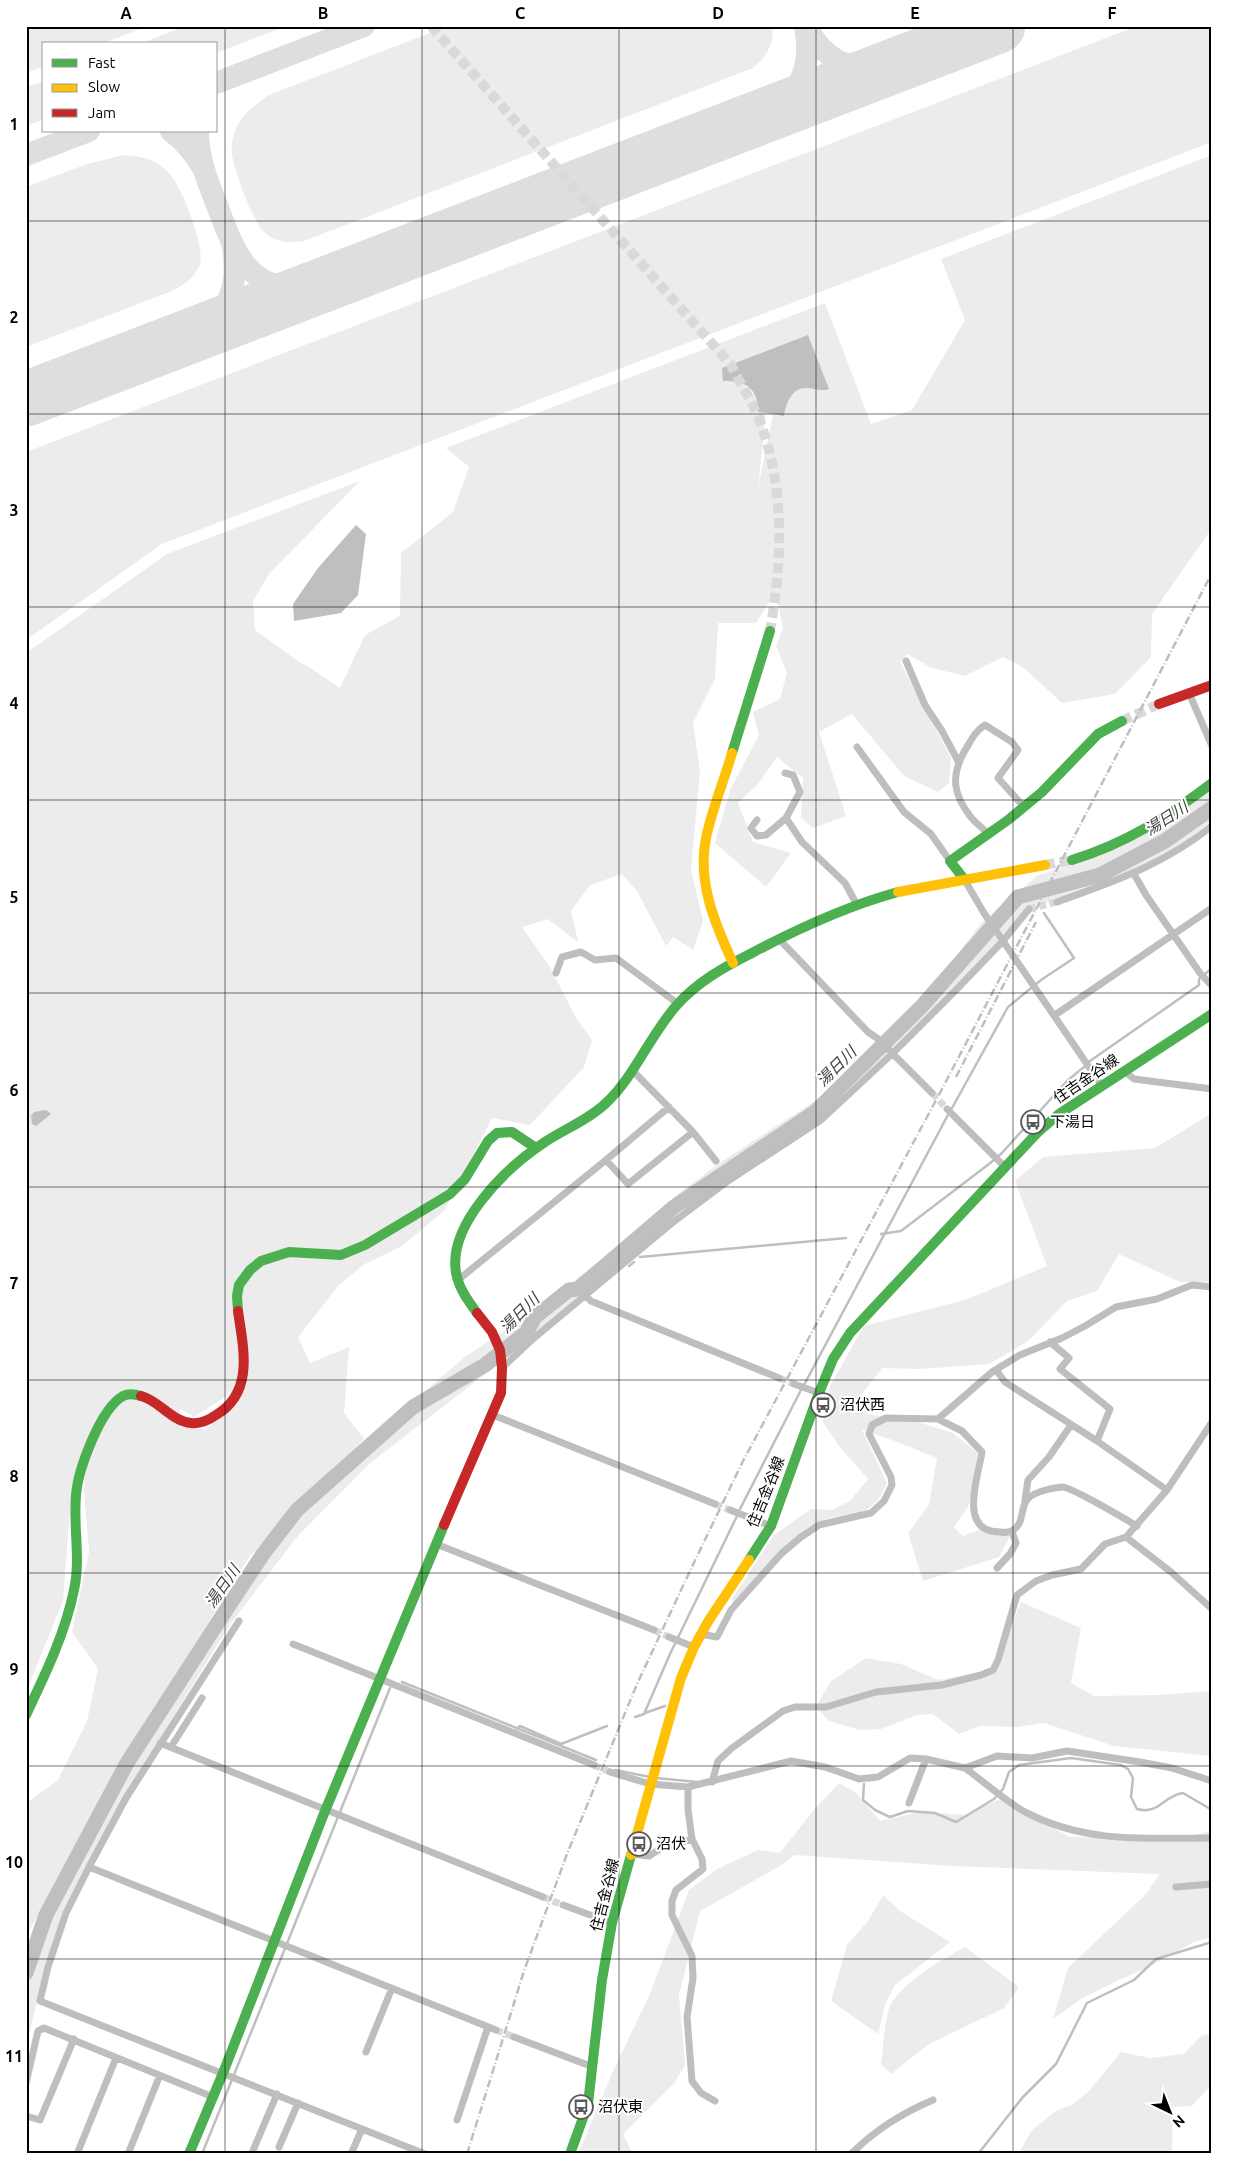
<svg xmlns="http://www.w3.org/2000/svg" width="1238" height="2180" viewBox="0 0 1238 2180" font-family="Ubuntu,'Noto Sans JP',sans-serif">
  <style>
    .green { fill: #ececec; fill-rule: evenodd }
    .water { fill: #bfbfbf }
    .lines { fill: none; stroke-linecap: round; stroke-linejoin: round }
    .stream { stroke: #bfbfbf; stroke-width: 2.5 }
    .river { stroke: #bfbfbf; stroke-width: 15 }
    .taxiway { stroke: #dedede; stroke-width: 22 }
    .runway { stroke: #dedede; stroke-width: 55 }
    .street-tunnel { stroke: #d9d9d9; stroke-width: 7; stroke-dasharray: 7 3.5; stroke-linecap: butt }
    .secondary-tunnel { stroke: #d9d9d9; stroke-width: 10; stroke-dasharray: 10 5; stroke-linecap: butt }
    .street { stroke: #bebebe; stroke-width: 7 }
    .fast { stroke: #4caf50; stroke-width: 10 }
    .slow { stroke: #ffc107; stroke-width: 10 }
    .jam { stroke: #c62828; stroke-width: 10 }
    .rail { stroke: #bebebe; stroke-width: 2.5; stroke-dasharray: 8 2.5 1 2.5; stroke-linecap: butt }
    .grid { fill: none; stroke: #000; stroke-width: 1; stroke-opacity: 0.55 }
    .labels { text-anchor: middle; stroke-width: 4; stroke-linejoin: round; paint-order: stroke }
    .street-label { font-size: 15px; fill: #000; stroke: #fff }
    .poi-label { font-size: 15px; fill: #000; stroke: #fff; text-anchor: start }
    .water-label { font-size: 16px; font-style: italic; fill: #444; stroke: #fff }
    .neatline { fill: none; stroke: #000; stroke-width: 2 }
    .grid-label { font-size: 16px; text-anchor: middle; font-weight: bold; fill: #000 }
  </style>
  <rect width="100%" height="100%" fill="#fff"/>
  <path class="green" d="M 26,26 L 147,26 L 102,44 L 44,44 L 44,66 L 26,73 Z
    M 185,26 L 287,26 L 216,53 L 216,44 L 140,44 Z
    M 448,26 L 772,26 C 775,44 766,57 753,68 L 304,241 C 289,243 276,243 264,232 C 254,224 233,168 232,154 C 231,146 233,135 236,128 C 244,113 256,104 269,95 Z
    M 1137,26 L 1212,26 L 1212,142 L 162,544 L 26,640 L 26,452 Z
    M 44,81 L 44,119 L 26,126 L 26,87 Z
    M 124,155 C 136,156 147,157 158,164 C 162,166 169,172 172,177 C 183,191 205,247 200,264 C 195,278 184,285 172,291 L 26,347 L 26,187 L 87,164 Z
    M 1212,155 L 1212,528 L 1152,614 L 1151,657 L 1115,694 L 1062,703 L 1024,668 L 1003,657 L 965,676 L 932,668 L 907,654 L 900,662 L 951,758 L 949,783 L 938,792 L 904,776 L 852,714 L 819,732 L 846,816 L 813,828 L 801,818 L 803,778 L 777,757 L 758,784 L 738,803 L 753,842 L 791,853 L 766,887 L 715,843 L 730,790 L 759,735 L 753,712 L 780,699 L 787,673 L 776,646 L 783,628 L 776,592 L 756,623 L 718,623 L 715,679 L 693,723 L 700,771 L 691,870 L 703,921 L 693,950 L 673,937 L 666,946 L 637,891 L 622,874 L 590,885 L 571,911 L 578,942 L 548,919 L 522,927 L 551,969 L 575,1016 L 592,1040 L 584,1067 L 530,1125 L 492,1118 L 445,1210 L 402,1246 L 363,1265 L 338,1286 L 298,1337 L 310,1363 L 349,1347 L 344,1413 L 364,1439 L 307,1497 L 380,1429 L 465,1357 L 543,1305 L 616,1248 L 683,1190 L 721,1162 L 818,1099 L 935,985 L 981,923 L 1012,896 L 1039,875 L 1078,862 L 1212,789 L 1212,821 L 1187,840 L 1132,875 L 1067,898 L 1027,907 L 1008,931 L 913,1031 L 804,1130 L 708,1189 L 676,1214 L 516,1350 L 369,1464 L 297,1537 L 231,1623 L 160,1738 L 81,1875 L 38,1998 L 26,2047 L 26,1951 L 46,1902 L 30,1929 L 26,1942 L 26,1803 L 58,1780 L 87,1721 L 98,1669 L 72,1632 L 89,1552 L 84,1490 L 86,1448 L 72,1483 L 63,1601 L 26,1692 L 26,653 L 167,554 L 360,481 L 269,574 L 253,601 L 255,630 L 299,662 L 306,665 L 340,688 L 365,635 L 400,616 L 401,553 L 453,512 L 469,467 L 446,448 L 825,303 L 871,424 L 912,410 L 965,320 L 941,259 ZM 736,381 L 829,388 C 822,391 821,390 814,389 C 794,384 787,399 784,416 L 773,415 L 758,488 L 766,414 L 758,412 C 758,395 751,388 736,381 ZM 229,1390 L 239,1403 L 205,1429 L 180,1427 L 180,1409 L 194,1417 L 227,1396 ZM 286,1519 L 259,1551 L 204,1629 L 250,1556 Z
    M 1212,1113 L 1212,1282 L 1180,1282 L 1119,1254 L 1097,1291 L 1067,1301 L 1027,1342 L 989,1364 L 920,1369 L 882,1368 L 862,1394 L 868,1414 L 918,1422 L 953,1433 L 978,1453 L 969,1505 L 954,1527 L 963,1536 L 978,1530 L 1010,1536 L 999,1557 L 923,1581 L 908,1533 L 929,1505 L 937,1458 L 895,1441 L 862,1430 L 887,1483 C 870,1525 847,1508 816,1523 C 788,1537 756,1579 734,1603 L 732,1599 L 774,1535 L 811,1509 L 832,1510 L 850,1501 L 868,1479 L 839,1446 L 823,1422 L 830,1386 L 864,1326 L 968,1299 L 1047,1266 L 1015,1181 L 1043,1157 L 1155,1148 Z
    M 1021,1602 L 1081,1628 L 1071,1683 L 1094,1696 L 1159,1695 L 1212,1691 L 1212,1756 L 1114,1746 L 1044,1723 L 1017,1727 L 980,1726 L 959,1734 L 933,1714 L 917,1715 L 881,1729 L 860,1730 L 829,1721 L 816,1707 L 830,1682 L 866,1658 L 901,1664 L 938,1680 L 993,1670 Z
    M 839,1783 L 855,1792 L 880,1821 L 920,1812 L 966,1815 L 1000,1799 L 1070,1837 L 1181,1838 L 1212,1831 L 1212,1937 L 1194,1942 L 1147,1968 L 1121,1979 L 1081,1999 L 1053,2019 L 1068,1968 L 1146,1894 L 1160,1874 L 952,1866 L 795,1855 L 780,1866 L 700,1911 L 679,1995 L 685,2065 L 675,2082 L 623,2134 L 633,2154 L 578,2154 L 614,2069 L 650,1994 L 689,1890 L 717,1869 L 758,1850 L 780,1853 L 812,1812 Z
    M 883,1895 L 900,1911 L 950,1942 L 895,1985 L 886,2002 L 878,2034 L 831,2001 L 847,1945 L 868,1921 Z
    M 965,1947 L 1019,1987 L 1004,2008 L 929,2044 L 891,2074 L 881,2064 C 883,2051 885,2017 890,2006 C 904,1981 941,1960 965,1947 Z
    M 1212,2034 L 1212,2084 L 1192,2106 L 1173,2107 L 1172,2154 L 1018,2154 L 1032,2130 L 1056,2111 L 1073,2104 L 1089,2091 L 1121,2052 L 1150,2058 L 1184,2054 L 1202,2035 Z"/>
  <path class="water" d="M 808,335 L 829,389 C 822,391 821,390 814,389 C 794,384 787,399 784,416 L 758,412 C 758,388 746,381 723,381 L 722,368 Z
    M 356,525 L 366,534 L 358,595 L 341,613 L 294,621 L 293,604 L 318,568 Z
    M 46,1110 L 51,1114 L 36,1126 L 32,1124 L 31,1116 L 34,1112 Z"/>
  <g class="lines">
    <path class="stream" d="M 1090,1061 L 1199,985 L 1199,979 L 1212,968
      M 952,1108 L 1008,1007 L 1041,980 L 1074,958 L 1044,913
      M 881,1234 L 901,1231 L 989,1164 L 1001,1154 L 1067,1081 L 1084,1067
      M 640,1257 L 846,1238
      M 629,1266 L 634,1262
      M 804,1385 L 949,1113
      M 740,1509 L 801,1390
      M 402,1682 L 596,1760
      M 645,1713 L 665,1706
      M 635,1717 L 644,1714 L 670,1654 L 737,1516
      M 517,1729 L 520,1726 L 561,1744 L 607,1726
      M 615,1770 L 650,1777
      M 656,1778 L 697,1782
      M 864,1784 L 863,1800 L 875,1810 L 890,1817 L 908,1811 L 935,1813 L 956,1822 L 994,1799 L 1003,1789 L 1009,1772 L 1019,1765 L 1071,1758 L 1121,1765 L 1128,1769 L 1133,1778 L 1131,1797 L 1137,1809 C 1159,1815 1163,1796 1183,1793 L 1212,1810
      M 202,2154 L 390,1688
      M 978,2154 L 1023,2097 L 1056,2064 L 1087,2003 L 1134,1980 L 1156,1959 L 1212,1942"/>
    <path class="river" d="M 26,1973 L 46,1915 L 127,1763 L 228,1607 L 263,1554 L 297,1510 L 413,1407 L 485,1365 L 526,1333 L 535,1317 L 569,1290 L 578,1289 L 674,1207 L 815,1112 L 922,1006 L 1018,897 L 1100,875 L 1165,841 L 1212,808"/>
    <path class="taxiway" d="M 806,26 C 828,66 854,72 896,65
      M 216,83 L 364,26
      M 764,116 C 800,95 813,68 805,26
      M 171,131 C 184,141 193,151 201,165
      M 198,131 C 198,158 207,180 217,205 C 237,259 250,295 317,287
      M 26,155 L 89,131
      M 187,337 C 226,316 240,293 233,248"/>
    <path class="runway" d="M 26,399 L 998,26"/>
    <path class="street-tunnel" d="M 1029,909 L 1057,902
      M 932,1093 L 947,1109
      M 779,1378 L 794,1384
      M 715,1504 L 730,1510
      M 654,1630 L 669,1637
      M 594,1765 L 610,1772
      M 543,1897 L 563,1905
      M 496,2030 L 514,2037"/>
    <path class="secondary-tunnel" d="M 431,26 L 731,365 C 741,385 755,406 762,427 C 785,494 782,562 770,631
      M 1122,721 L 1159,704
      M 1045,865 L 1072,860"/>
    <path class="street" d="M 906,661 L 925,705 L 942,731 L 959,763
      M 1189,693 L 1212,746
      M 857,747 L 904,812 L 931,834 L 950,861
      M 785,773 L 793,775 L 800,792 L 786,818 L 802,842 L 845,883 L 857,905
      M 757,820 L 751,828 L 757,836 L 766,835 L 786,818
      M 989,835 C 983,828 975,823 970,816 C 953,794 951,776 964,752 C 971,741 974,732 985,725 L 1012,742 L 1018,750 L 998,778 L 1024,807
      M 1134,874 L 1146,895 L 1200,973 L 1212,986
      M 964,879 L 984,913 L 1102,1086
      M 1057,902 C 1115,881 1163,865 1212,826
      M 779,939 L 868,1032 L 877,1038 L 932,1093
      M 556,973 L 562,957 L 581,952 L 595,960 L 616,958 L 677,1003
      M 1055,1015 L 1212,908
      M 633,1071 L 693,1132 L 716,1161
      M 1124,1071 L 1134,1079 L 1212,1089
      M 947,1109 L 1005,1167
      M 606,1160 L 669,1107
      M 458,1280 L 606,1160 L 628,1184 L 693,1132
      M 585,1295 L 591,1301 L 779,1378
      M 1050,1342 L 1069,1358 L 1060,1369 L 1110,1409 L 1097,1441
      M 503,1367 L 534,1338 L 672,1223 L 728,1181 L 821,1120 L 892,1054 L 956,990 L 1003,941 L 1029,909
      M 996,1370 L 1005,1382 L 1097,1441 L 1167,1490
      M 794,1384 L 819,1393
      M 493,1415 L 715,1504
      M 938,1419 L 992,1372 L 1020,1355 L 1062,1338 L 1085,1326 L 1116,1307 L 1157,1299 L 1192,1285 L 1212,1287
      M 1025,1500 L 1028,1480 L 1049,1457 L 1071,1425
      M 730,1510 L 771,1526
      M 1126,1537 L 1171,1572 L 1212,1609
      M 436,1544 L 654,1630
      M 997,1568 L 1010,1554 L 1016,1543 L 1012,1532
      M 239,1621 L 126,1798 L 89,1867 L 66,1913 L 48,1967 L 40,2001 L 425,2154
      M 700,1634 L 717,1637 L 731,1610 L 782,1553 L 801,1537 L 819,1525 L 871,1513 L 884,1501 L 892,1485 L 891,1477 L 869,1434 L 872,1425 L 886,1418 L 938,1419 L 962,1431 L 982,1452 C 979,1473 960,1524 991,1531 C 998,1532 1008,1534 1013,1530 C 1023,1524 1021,1512 1025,1503 C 1029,1492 1052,1488 1062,1487 C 1072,1487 1125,1519 1137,1526
      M 669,1637 L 694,1647
      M 293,1644 L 594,1765
      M 160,1743 L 543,1897
      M 171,1747 L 202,1698
      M 965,1768 C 983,1781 1009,1804 1027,1813 C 1088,1844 1147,1838 1212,1838
      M 610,1772 L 650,1784 L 688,1787 L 791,1761 L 825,1767 L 859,1779 L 878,1777 L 910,1758 L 926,1759 L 965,1768 L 997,1756 L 1032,1758 L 1067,1751 L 1140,1762 L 1172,1768 L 1212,1781
      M 712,1782 L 718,1761 L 732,1748 L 783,1711 L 795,1707 L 826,1707 L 876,1692 L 942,1685 L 981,1675 L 993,1670 L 998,1660 L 1017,1595 L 1036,1581 L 1052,1575 L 1081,1569 L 1105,1544 L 1126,1537 L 1167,1490 L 1212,1422
      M 688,1787 L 688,1810 L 692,1839
      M 909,1803 L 926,1759
      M 631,1854 L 649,1856 L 660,1849 L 692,1839 L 702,1859 L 703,1869 L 676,1890 L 672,1901 L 672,1915 L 692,1956 L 693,1978 L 687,2017 L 692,2081 L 701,2093 L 715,2101
      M 89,1867 L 496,2030
      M 1176,1887 L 1212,1884
      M 563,1905 L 612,1923
      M 514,2037 L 593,2067
      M 366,2052 L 392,1988
      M 26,2083 L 38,2031 L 44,2028 L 213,2097
      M 26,2116 L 40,2120 L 74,2039
      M 457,2120 L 488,2027
      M 279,2147 L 298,2103
      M 252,2153 L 277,2094
      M 77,2154 L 116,2058
      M 128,2154 L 160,2075
      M 351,2154 L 362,2129
      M 851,2154 C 875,2130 902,2113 933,2100"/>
    <path class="fast" d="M 732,753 L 770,631
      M 1072,860 C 1127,843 1167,817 1212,783
      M 964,879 L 950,861 L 1008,820 L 1042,792 L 1098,734 L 1122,721
      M 238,1311 L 237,1296 L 239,1285 L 250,1270 L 261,1261 L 289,1252 L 341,1255 L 365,1245 L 450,1194 L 465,1179 L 488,1141 L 497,1133 L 512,1132 L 536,1148
      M 477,1313 C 469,1302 460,1290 457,1277 C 444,1228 505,1169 542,1144 C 562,1130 587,1121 605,1104 C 635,1076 649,1037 676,1006 C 697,982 724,967 752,953 C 799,928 847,906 898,892
      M 749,1560 L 771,1526 L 819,1393 L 833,1359 L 850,1333 L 1038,1132 L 1059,1114 L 1212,1014
      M 26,1715 C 45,1675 65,1634 74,1590 C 81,1558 73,1527 76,1495 C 78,1470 100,1409 123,1396 C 129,1393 135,1394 141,1396
      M 189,2154 L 223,2073 L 325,1811 L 444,1525
      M 570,2154 L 588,2104 L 602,1980 L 612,1923 L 631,1855"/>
    <path class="slow" d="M 732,753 C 724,781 712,809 706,838 C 697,882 715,924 733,963
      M 898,892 L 1045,865
      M 631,1855 L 681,1678 L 694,1647 L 709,1620 L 749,1560"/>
    <path class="jam" d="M 1159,704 L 1212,685
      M 141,1396 C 160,1401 171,1421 191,1423 C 200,1424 209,1420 216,1415 C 255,1392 243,1347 238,1311
      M 444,1525 L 501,1393 L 502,1368 L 500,1350 L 492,1332 L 477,1313"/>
    <path class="rail" d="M 956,1077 L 1036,922
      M 467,2154 L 524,1971 L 567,1854 L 637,1684 L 689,1573 L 742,1463 L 942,1089 L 1212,573"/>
  </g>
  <path class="grid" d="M 225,26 L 225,2154M 422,26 L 422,2154M 619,26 L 619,2154M 816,26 L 816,2154M 1013,26 L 1013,2154M 26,221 L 1212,221M 26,414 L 1212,414M 26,607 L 1212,607M 26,800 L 1212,800M 26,993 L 1212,993M 26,1187 L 1212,1187M 26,1380 L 1212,1380M 26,1573 L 1212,1573M 26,1766 L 1212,1766M 26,1959 L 1212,1959"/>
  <defs>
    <g id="bus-ring" transform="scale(1.25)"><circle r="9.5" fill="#fff" stroke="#595959" stroke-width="1.5"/><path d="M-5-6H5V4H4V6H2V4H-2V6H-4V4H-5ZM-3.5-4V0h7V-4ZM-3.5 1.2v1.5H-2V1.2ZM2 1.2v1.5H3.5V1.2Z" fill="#595959"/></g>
  </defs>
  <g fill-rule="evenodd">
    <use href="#bus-ring" x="1033" y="1122"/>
    <use href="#bus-ring" x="823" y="1405"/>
    <use href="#bus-ring" x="639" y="1844"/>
    <use href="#bus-ring" x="581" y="2107"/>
  </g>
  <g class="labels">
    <g class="street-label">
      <text transform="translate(1086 1079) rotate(-34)" y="5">住吉金谷線</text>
      <text transform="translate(766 1492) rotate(-68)" y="5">住吉金谷線</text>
      <text transform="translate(605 1895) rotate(-76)" y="5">住吉金谷線</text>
    </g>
    <g class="poi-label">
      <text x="1050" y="1127">下湯日</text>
      <text x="840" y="1410">沼伏西</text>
      <text x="656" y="1849">沼伏</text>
      <text x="598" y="2112">沼伏東</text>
    </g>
    <g class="water-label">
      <text transform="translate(1166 818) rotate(-33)" y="6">湯日川</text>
      <text transform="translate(836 1066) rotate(-45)" y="6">湯日川</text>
      <text transform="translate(519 1313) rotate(-45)" y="6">湯日川</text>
      <text transform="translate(222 1586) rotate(-55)" y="6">湯日川</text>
    </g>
  </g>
  <rect width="1238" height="2180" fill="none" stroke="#ffffff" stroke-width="55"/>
  <rect x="42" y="42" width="175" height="90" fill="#ffffff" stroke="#999999"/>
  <rect x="52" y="59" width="25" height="8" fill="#4caf50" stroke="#999999"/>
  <text x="88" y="68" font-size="15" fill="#000000">Fast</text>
  <rect x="52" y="84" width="25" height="8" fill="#ffc107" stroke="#999999"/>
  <text x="88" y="92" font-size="15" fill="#000000">Slow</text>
  <rect x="52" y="109" width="25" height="8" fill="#c62828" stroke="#999999"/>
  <text x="88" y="118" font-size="15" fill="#000000">Jam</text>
  <g transform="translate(1170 2112) rotate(137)" stroke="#ffffff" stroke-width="4" paint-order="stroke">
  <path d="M0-4L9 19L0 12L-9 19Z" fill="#000000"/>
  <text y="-8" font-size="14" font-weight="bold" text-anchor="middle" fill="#000000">N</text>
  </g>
  <rect x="28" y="28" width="1182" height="2124" class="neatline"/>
  <g class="grid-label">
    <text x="126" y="19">A</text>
    <text x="323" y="19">B</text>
    <text x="520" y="19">C</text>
    <text x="718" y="19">D</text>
    <text x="915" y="19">E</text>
    <text x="1112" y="19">F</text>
    <text x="14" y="130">1</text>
    <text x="14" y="323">2</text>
    <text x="14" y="516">3</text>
    <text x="14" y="709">4</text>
    <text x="14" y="903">5</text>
    <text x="14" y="1096">6</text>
    <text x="14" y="1289">7</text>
    <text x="14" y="1482">8</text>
    <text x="14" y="1675">9</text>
    <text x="14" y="1868">10</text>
    <text x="14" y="2062">11</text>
  </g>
</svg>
